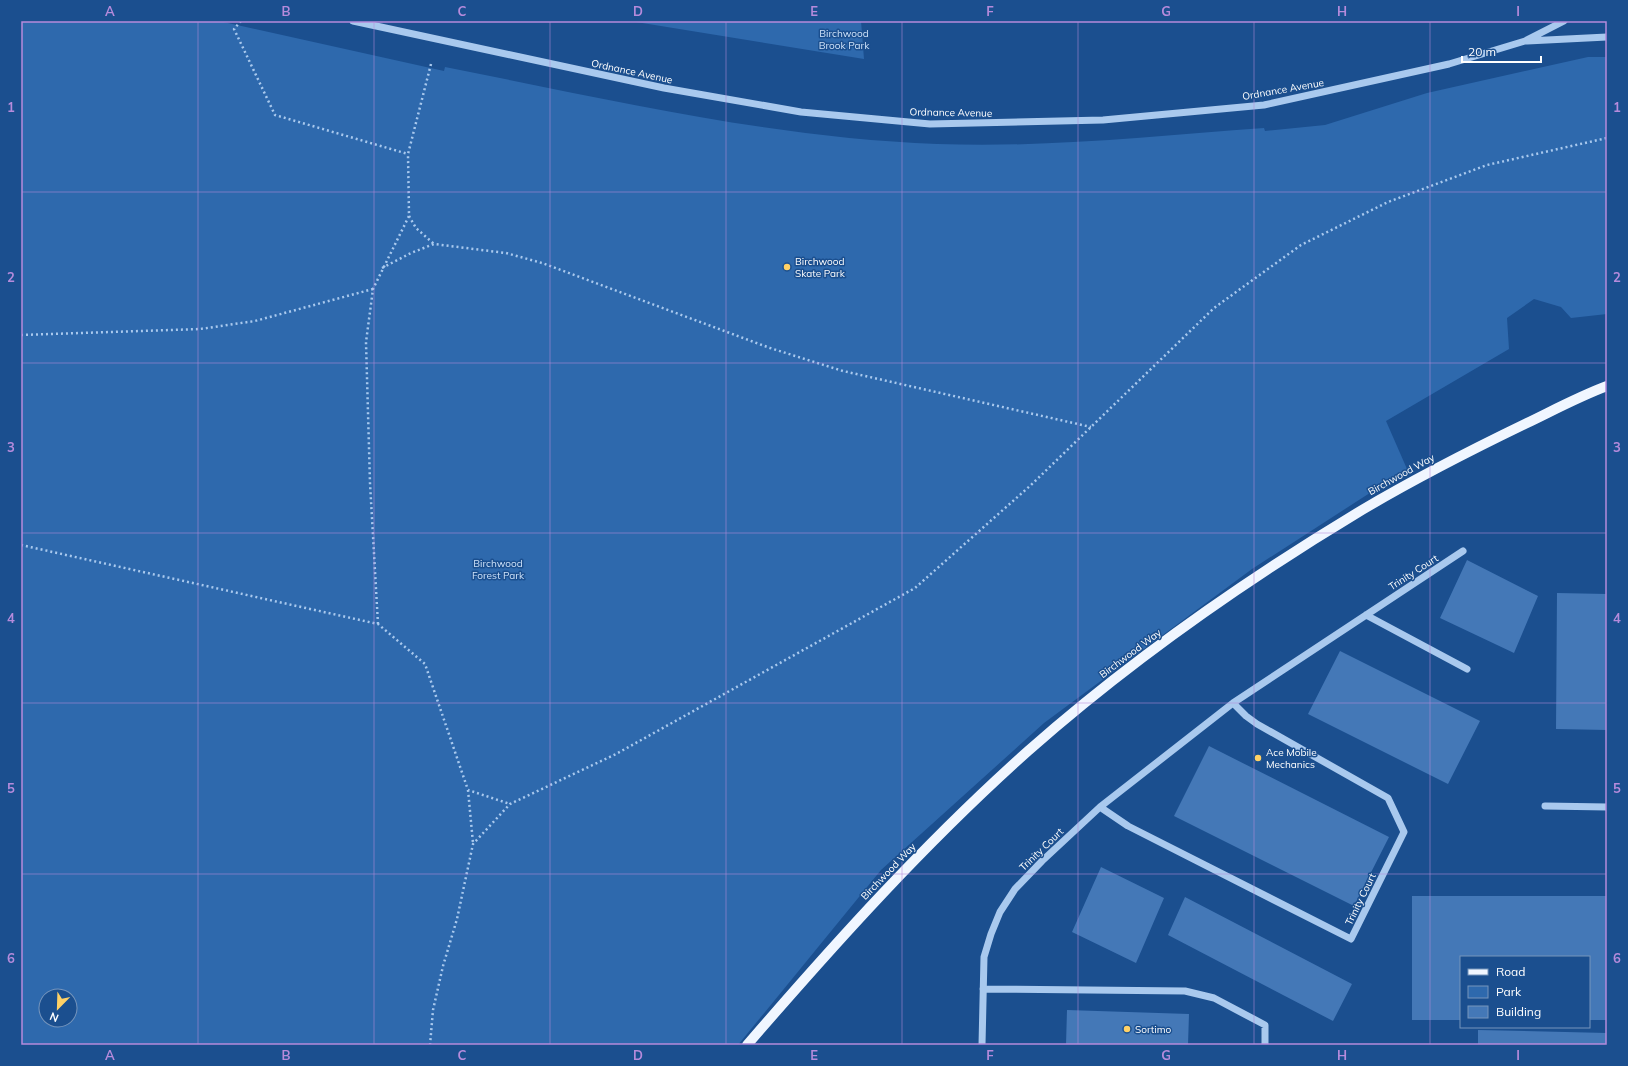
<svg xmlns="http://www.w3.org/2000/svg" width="1628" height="1066" viewBox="0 0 1628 1066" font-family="Mulish,sans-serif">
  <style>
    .green { fill: #2e69ad; fill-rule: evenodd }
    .building { fill: #4478b7 }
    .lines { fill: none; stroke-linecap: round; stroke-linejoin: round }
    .path { stroke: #a9c9ee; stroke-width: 2.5; stroke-dasharray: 2 3; stroke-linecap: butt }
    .minor { stroke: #a9c9ee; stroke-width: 7 }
    .major { stroke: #f0f6ff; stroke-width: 10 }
    .grid { fill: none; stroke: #b68bdc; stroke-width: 1; stroke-opacity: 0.55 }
    .poi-dot { fill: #ffd166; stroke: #1b4f8f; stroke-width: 1.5 }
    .labels { text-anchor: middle; stroke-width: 3; stroke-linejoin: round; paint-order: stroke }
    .park-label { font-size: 10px; fill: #cfe3fa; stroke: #1b4f8f }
    .street-label { font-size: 10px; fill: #fff; stroke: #1b4f8f }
    .poi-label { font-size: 10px; fill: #fff; stroke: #1b4f8f; text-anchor: start }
    .neatline { fill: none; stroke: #b68bdc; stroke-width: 1.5 }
    .grid-label { font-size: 13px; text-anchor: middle; font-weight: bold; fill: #b68bdc }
  </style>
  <rect width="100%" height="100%" fill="#1b4f8f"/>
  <path class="green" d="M 21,21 L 219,21 L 444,71 L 445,67 C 607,99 771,138 937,144 C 1046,148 1155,136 1264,128 L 1265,131 L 1325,125 L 1427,93 L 1588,57 L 1607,57 L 1607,314 L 1571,318 L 1561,307 L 1534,299 L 1507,318 L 1509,349 L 1386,421 L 1407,469 L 1252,569 L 1044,723 L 881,870 L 738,1045 L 21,1045 ZM 46,996 L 70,996 L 70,1020 L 46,1020 Z
    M 630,21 L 861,21 L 864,59 Z"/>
  <path class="building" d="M 1467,560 L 1538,596 L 1514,653 L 1440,618 Z
    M 1557,593 L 1607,594 L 1607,730 L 1556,729 Z
    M 1340,651 L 1480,721 L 1448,784 L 1308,714 Z
    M 1209,746 L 1389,837 L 1354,906 L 1174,816 Z
    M 1101,867 L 1164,898 L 1136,963 L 1072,932 Z
    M 1412,896 L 1607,896 L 1607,1020 L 1589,1020 L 1589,957 L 1461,957 L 1461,1020 L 1412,1020 Z
    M 1185,897 L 1352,984 L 1333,1021 L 1168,935 Z
    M 1067,1010 L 1189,1014 L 1188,1045 L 1066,1045 Z
    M 1478,1030 L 1607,1033 L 1607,1045 L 1478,1045 Z"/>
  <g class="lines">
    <path class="path" d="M 241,21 L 234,29 L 275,115 L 408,154
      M 409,216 L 416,228 L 434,244
      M 382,268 L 411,253 L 434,244 L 506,253 L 542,263 L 770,348 L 843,371 L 1091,427
      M 21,335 L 200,329 L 255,321 L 373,289
      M 21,545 L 378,624 L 425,664 L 468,790 L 510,804
      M 378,624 L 370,483 L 366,342 L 373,289 L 409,216 L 408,154 L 431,64
      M 468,790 L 473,843
      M 430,1045 L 433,1010 L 443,966 L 457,919 L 473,844 L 510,804 L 616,754 L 915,588 L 1031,485 L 1214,308 L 1301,245 L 1388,202 L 1487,165 L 1607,138"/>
    <path class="minor" d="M 353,21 L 664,88 L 801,112 L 930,124 L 1103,120 L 1264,105 L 1449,64 L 1525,41 L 1564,21
      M 1527,41 L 1607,37
      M 1366,615 L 1467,669
      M 1545,806 L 1607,807
      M 1100,807 L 1128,826 L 1351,939 L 1404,832 L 1388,798 L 1257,724 L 1246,716 L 1233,703
      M 983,989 L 1185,991 L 1214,998 L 1265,1025 L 1265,1045
      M 982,1045 L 984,957 L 991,934 L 1000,912 L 1015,889 L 1042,861 L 1100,807 L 1233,703 L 1463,551"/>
    <path class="major" d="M 747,1045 C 836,942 926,842 1028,751 C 1131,660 1244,581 1362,510 C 1416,478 1471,450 1527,423 C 1554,410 1580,396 1607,386"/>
  </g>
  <path class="grid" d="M 198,21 L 198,1045M 374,21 L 374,1045M 550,21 L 550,1045M 726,21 L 726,1045M 902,21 L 902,1045M 1078,21 L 1078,1045M 1254,21 L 1254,1045M 1430,21 L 1430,1045M 21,192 L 1607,192M 21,363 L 1607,363M 21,533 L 1607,533M 21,703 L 1607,703M 21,874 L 1607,874"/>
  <g class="poi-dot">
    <circle cx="787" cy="267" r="4"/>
    <circle cx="1258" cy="758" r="4"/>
    <circle cx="1127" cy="1029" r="4"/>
  </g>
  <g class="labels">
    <g class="park-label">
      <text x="844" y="37">Birchwood<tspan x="844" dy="12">Brook Park</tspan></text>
      <text x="498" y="567">Birchwood<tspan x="498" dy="12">Forest Park</tspan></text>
    </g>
    <g class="street-label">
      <text transform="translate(632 71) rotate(12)" y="4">Ordnance Avenue</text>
      <text transform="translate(1283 89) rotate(-10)" y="4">Ordnance Avenue</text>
      <text transform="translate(951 112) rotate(1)" y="4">Ordnance Avenue</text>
      <text transform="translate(1401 474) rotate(-29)" y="4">Birchwood Way</text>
      <text transform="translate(1413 572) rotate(-33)" y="4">Trinity Court</text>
      <text transform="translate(1130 653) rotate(-37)" y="4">Birchwood Way</text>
      <text transform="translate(1041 849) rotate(-44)" y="4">Trinity Court</text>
      <text transform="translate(888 871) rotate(-46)" y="4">Birchwood Way</text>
      <text transform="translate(1360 899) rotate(-64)" y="4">Trinity Court</text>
    </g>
    <g class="poi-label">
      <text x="795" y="265">Birchwood<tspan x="795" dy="12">Skate Park</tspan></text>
      <text x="1266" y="756">Ace Mobile<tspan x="1266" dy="12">Mechanics</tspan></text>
      <text x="1135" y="1033">Sortimo</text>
    </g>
  </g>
  <rect width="1628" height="1066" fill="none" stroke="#1b4f8f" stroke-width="44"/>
  <rect x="1460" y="956" width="130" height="72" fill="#1b4f8f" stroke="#7695bc"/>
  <rect x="1468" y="969" width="20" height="6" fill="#f0f6ff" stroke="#7695bc"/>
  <text x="1496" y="976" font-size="12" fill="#ffffff">Road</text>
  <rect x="1468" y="986" width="20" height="12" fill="#2e69ad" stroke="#7695bc"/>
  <text x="1496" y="996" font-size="12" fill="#ffffff">Park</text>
  <rect x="1468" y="1006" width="20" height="12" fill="#4478b7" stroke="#7695bc"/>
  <text x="1496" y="1016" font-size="12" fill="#ffffff">Building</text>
  <g transform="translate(58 1008) rotate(203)"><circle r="19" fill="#1b4f8f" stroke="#7695bc"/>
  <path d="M0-3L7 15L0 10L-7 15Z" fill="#ffd166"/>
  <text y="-6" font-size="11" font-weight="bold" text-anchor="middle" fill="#ffffff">N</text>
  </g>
  <path d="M1462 56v6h79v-6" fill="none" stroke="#ffffff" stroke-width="2"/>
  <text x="1468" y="56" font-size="12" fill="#ffffff" stroke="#1b4f8f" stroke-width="3" paint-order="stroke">20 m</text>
  <rect x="22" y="22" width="1584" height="1022" class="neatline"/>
  <g class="grid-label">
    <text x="110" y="16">A</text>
    <text x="286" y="16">B</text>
    <text x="462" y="16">C</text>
    <text x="638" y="16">D</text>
    <text x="814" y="16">E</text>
    <text x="990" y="16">F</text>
    <text x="1166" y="16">G</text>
    <text x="1342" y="16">H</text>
    <text x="1518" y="16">I</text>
    <text x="11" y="112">1</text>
    <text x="1617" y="112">1</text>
    <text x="11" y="282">2</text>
    <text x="1617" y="282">2</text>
    <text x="11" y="452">3</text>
    <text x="1617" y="452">3</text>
    <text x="11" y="623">4</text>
    <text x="1617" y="623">4</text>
    <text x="11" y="793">5</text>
    <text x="1617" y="793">5</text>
    <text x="11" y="963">6</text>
    <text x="1617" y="963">6</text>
    <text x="110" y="1060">A</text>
    <text x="286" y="1060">B</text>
    <text x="462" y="1060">C</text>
    <text x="638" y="1060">D</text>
    <text x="814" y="1060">E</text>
    <text x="990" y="1060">F</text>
    <text x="1166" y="1060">G</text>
    <text x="1342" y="1060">H</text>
    <text x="1518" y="1060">I</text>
  </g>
</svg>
